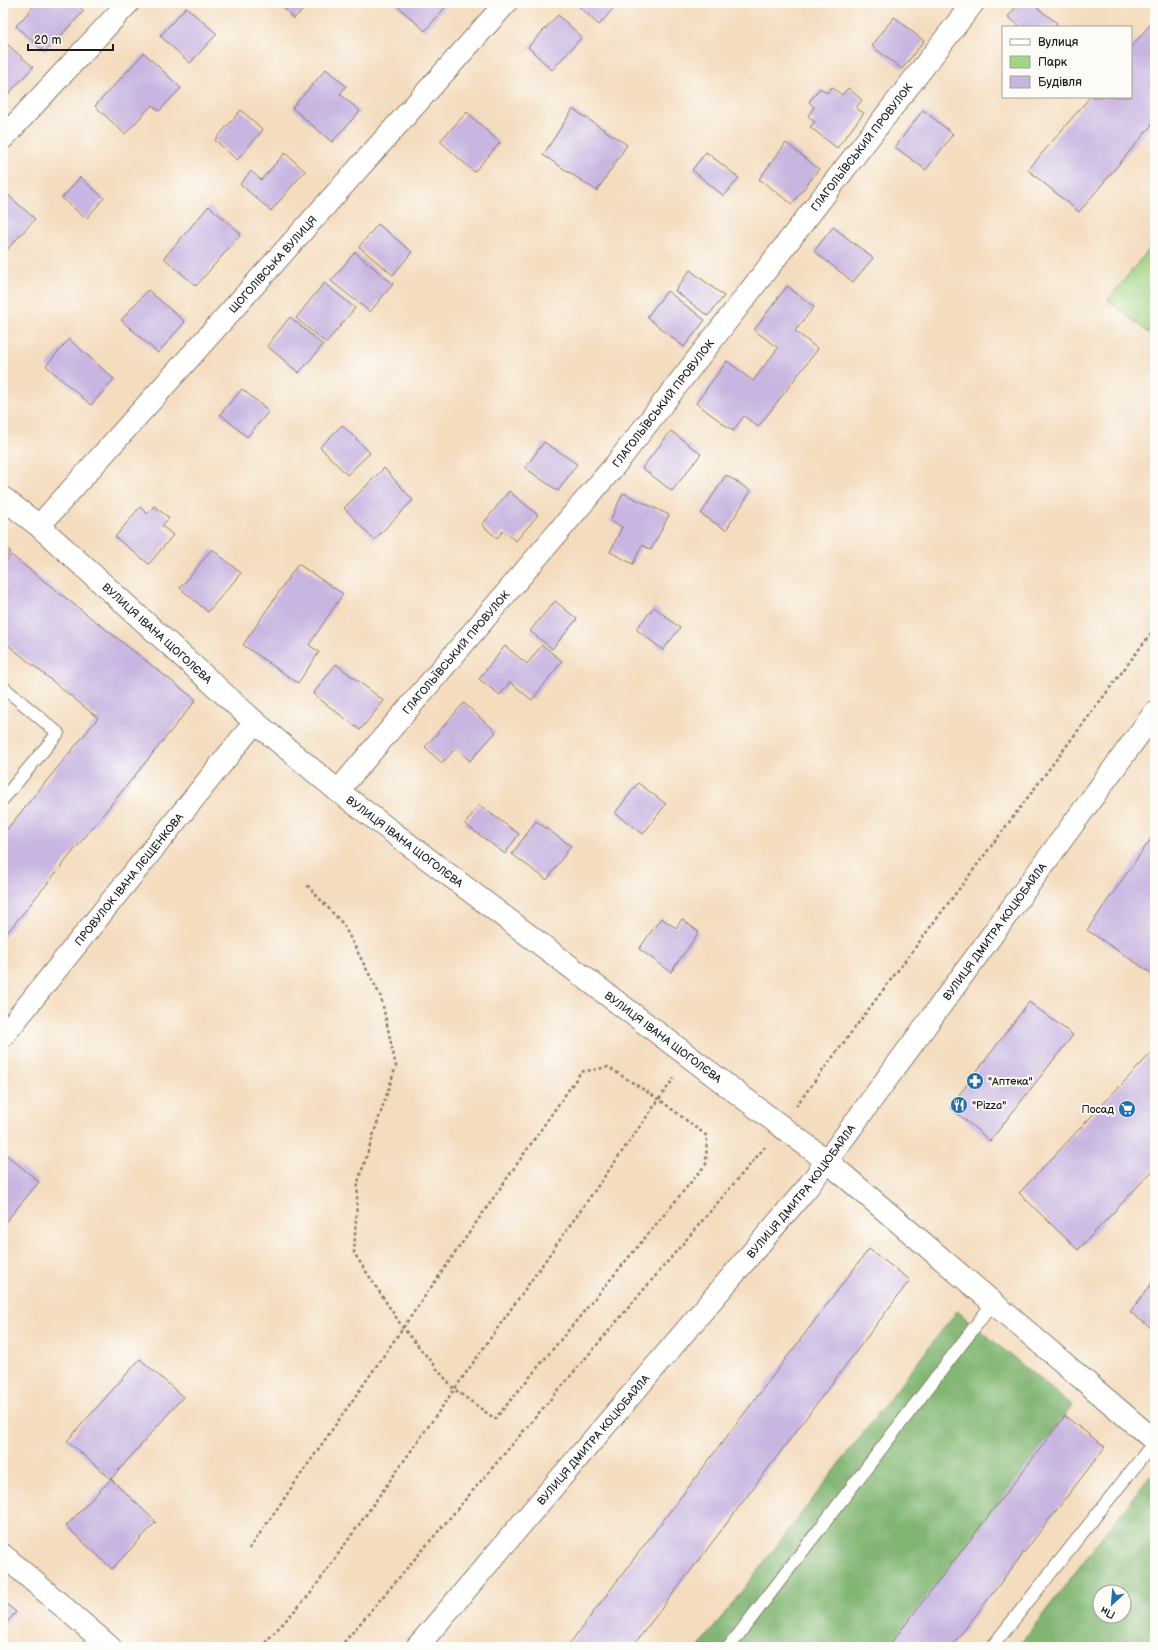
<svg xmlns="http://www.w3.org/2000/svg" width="1158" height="1650" viewBox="0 0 1158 1650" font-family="'Balsamiq Sans',sans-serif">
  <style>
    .green { fill: #a2d585; stroke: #5f7850 }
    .forest { fill: #81b672; stroke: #4e6947; fill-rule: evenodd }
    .building { fill: #c8b5e1 }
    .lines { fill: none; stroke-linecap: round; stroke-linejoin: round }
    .lane-casing { stroke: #887c6d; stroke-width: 14 }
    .street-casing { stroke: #887c6d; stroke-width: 24 }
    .secondary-casing { stroke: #887c6d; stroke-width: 24 }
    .path { stroke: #887c6d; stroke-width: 2.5; stroke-dasharray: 3 3; stroke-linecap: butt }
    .lane { stroke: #fff; stroke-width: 12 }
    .street { stroke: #fff; stroke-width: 22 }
    .secondary { stroke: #fff; stroke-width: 22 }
    .labels { text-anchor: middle; stroke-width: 4; stroke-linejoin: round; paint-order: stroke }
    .street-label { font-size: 11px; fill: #1c1c1c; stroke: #fdfcf7 }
    .poi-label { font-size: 11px; fill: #1c1c1c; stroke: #fdfcf7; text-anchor: start }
  </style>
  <rect width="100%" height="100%" fill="#fdfcf7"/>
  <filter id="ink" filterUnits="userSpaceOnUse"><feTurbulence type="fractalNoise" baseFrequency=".025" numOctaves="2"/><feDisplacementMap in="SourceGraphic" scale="8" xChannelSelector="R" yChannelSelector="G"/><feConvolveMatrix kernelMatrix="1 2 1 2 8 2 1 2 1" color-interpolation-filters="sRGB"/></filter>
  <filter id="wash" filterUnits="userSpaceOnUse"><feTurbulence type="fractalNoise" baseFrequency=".012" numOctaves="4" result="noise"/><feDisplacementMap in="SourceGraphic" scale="16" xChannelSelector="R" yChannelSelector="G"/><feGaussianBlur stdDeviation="0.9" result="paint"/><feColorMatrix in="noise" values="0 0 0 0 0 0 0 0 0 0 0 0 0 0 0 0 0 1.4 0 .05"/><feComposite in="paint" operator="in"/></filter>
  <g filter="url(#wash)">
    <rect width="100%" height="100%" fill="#f4dcbe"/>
    <path class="green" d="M 1155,242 L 1155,338 L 1108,300 Z"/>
    <path class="forest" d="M 957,1311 L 1072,1406 L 892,1647 L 699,1647 Z
      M 1150,1475 L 1155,1478 L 1155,1647 L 1018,1647 ZM 1100,1592 L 1124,1592 L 1124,1616 L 1100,1616 Z"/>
    <g id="blocks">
      <path class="building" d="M 37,3 L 75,3 L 84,11 L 45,52 L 16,26 Z
        M 280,3 L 311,3 L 293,19 Z
        M 394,3 L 444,3 L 447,5 L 425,31 Z
        M 575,3 L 618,3 L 599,25 Z
        M 1019,3 L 1031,3 L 1057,23 L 1054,27 L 1021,27 L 1008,17 Z
        M 186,7 L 217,34 L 190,63 L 160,36 Z
        M 558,15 L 582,37 L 552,70 L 528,47 Z
        M 894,17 L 924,41 L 902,69 L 872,46 Z
        M 1155,19 L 1155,121 L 1079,212 L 1028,170 L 1090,97 L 1131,97 L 1131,47 Z
        M 8,45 L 33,67 L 3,100 L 3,50 Z
        M 144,53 L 181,88 L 159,111 L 152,105 L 125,134 L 95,106 Z
        M 326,69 L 346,86 L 340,94 L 360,111 L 332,142 L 292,108 Z
        M 832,87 L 842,95 L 848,88 L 862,100 L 856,108 L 864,113 L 837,148 L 810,127 L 815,122 L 808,116 L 814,107 L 809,102 L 820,88 L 827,93 Z
        M 573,109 L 627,145 L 597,191 L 543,155 Z
        M 241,110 L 263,130 L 237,160 L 215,140 Z
        M 923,110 L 953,134 L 926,170 L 895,147 Z
        M 467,112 L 500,143 L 474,172 L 440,141 Z
        M 786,143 L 819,169 L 792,204 L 759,179 Z
        M 706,152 L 739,178 L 724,196 L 692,170 Z
        M 285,153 L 305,171 L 271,211 L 240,184 L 251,171 L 261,180 Z
        M 80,177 L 104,198 L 86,219 L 62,198 Z
        M 7,194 L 35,219 L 6,251 L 3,249 L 3,199 Z
        M 209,206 L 241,234 L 196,286 L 164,258 Z
        M 378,224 L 412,252 L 393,275 L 359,247 Z
        M 833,227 L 873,258 L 853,282 L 814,251 Z
        M 355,252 L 393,284 L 370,312 L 331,281 Z
        M 690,270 L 724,296 L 708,316 L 675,291 Z
        M 324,283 L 355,308 L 326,343 L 296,318 Z
        M 787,286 L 814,307 L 795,331 L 818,349 L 758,427 L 744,416 L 733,431 L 696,403 L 727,361 L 753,381 L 778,348 L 754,330 Z
        M 148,290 L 185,322 L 158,353 L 121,320 Z
        M 667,291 L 705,320 L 684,347 L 647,317 Z
        M 290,317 L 323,345 L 299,373 L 267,346 Z
        M 69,339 L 114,379 L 91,405 L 46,366 Z
        M 242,389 L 269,411 L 247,437 L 220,414 Z
        M 342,425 L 370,453 L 347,475 L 320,447 Z
        M 671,431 L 701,454 L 672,491 L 642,468 Z
        M 544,442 L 577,464 L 558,491 L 525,468 Z
        M 384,468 L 413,500 L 374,540 L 344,508 Z
        M 726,475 L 751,491 L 726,530 L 701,514 Z
        M 509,491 L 538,515 L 516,541 L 503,531 L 497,538 L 482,525 Z
        M 623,493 L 669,515 L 651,550 L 642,545 L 633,564 L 610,552 L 622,527 L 610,521 Z
        M 154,506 L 169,518 L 162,526 L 173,535 L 149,564 L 115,537 L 140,507 L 147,514 Z
        M 3,545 L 11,552 L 3,561 Z
        M 212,549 L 241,573 L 208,612 L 180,588 Z
        M 11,555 L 196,700 L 3,938 L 3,834 L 98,718 L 3,641 L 3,565 Z
        M 298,564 L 343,594 L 309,645 L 319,652 L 298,683 L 243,645 Z
        M 555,601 L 577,619 L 552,649 L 530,631 Z
        M 654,607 L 680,628 L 663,650 L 636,629 Z
        M 542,645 L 562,661 L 532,700 L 510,682 L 500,695 L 479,679 L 505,646 L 527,664 Z
        M 336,664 L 384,701 L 360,730 L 313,694 Z
        M 464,703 L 496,732 L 470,761 L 456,748 L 442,763 L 425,747 Z
        M 638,783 L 666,804 L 643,834 L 615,813 Z
        M 479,805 L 519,834 L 505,854 L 465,824 Z
        M 536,821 L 571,846 L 547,880 L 512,854 Z
        M 1155,833 L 1155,967 L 1151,973 L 1087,930 Z
        M 661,918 L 676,928 L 682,919 L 699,932 L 671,972 L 639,949 Z
        M 1029,1002 L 1073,1035 L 990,1141 L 950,1107 Z
        M 1155,1049 L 1155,1168 L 1078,1250 L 1019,1193 Z
        M 3,1152 L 39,1182 L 3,1225 Z
        M 869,1249 L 910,1280 L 702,1556 L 632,1647 L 567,1647 Z
        M 1155,1279 L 1155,1331 L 1130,1312 Z
        M 140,1359 L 183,1397 L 111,1479 L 156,1522 L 112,1569 L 66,1526 L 111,1479 L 67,1441 Z
        M 1065,1416 L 1105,1447 L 969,1624 L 951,1647 L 888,1647 Z
        M 3,1601 L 16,1612 L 3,1627 Z"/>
    </g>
  </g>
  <g filter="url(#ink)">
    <use href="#blocks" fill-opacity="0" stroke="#887c6d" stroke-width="1"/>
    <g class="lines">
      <g class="lane-casing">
        <path id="lane" d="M 3,687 L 58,733 L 3,799
          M 729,1647 L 993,1303
          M 992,1647 L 1155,1441"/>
      </g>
      <g class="street-casing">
        <g id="street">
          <path d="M 3,138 L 128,3"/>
          <path id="s1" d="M 3,498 L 39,526 L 255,722 L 338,791 L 827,1161 L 1155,1441"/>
          <path id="s2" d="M 39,526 L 506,3"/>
          <path id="s3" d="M 338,791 L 616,464 L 973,3"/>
          <path id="s4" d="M 3,1036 L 255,722"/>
          <path d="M 3,1555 L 110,1647"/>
        </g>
      </g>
      <g class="secondary-casing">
        <g id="secondary">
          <path id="s5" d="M 417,1647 L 807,1188 L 1155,712"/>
        </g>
      </g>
      <path class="path" d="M 796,1106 L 1155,628
        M 249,1549 L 581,1072 L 608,1067 L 660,1100 L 707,1136 L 706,1164 L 495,1419 L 454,1389 L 403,1328 L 354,1253 L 358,1182 L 396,1066 L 381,997 L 343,924 L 306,884
        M 261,1647 L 310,1594 L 674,1078
        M 340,1647 L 765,1147"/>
      <use href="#lane" class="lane"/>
      <use href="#street" class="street"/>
      <use href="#secondary" class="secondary"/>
    </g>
  </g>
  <defs>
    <g id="pharmacy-disc" transform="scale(0.9)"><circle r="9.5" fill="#1f6fb2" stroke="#fdfcf7"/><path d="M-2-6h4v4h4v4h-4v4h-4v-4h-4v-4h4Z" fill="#fff"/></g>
    <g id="restaurant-disc" transform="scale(0.9)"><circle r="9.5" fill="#1f6fb2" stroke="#fdfcf7"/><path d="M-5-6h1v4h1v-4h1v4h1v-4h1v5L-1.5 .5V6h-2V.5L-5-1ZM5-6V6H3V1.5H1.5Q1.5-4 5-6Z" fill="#fff"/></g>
    <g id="supermarket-disc" transform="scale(0.9)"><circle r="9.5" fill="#1f6fb2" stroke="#fdfcf7"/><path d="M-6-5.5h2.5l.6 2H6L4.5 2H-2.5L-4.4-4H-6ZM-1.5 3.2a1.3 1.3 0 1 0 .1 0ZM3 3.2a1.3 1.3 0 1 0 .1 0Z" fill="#fff"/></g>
  </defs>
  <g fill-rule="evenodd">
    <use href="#pharmacy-disc" x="975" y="1081"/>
    <use href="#restaurant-disc" x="959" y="1105"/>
    <use href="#supermarket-disc" x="1127" y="1109"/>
  </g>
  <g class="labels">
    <g class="street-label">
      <text dy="4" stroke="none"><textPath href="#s3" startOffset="830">ГЛАГОЛЬЇВСЬКИЙ ПРОВУЛОК</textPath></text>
      <text dy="4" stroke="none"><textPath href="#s2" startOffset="351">ЩОГОЛІВСЬКА ВУЛИЦЯ</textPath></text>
      <text dy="4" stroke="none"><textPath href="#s3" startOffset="506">ГЛАГОЛЬЇВСЬКИЙ ПРОВУЛОК</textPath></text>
      <text dy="4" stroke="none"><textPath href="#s1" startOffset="205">ВУЛИЦЯ ІВАНА ЩОГОЛЄВА</textPath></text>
      <text dy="4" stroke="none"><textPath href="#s3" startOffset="182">ГЛАГОЛЬЇВСЬКИЙ ПРОВУЛОК</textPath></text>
      <text dy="4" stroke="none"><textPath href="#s1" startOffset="529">ВУЛИЦЯ ІВАНА ЩОГОЛЄВА</textPath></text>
      <text dy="4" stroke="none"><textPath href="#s4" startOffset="201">ПРОВУЛОК ІВАНА ЛЄЩЕНКОВА</textPath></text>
      <text dy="4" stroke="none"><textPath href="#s5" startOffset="920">ВУЛИЦЯ ДМИТРА КОЦЮБАЙЛА</textPath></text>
      <text dy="4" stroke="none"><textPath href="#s1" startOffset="853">ВУЛИЦЯ ІВАНА ЩОГОЛЄВА</textPath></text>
      <text dy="4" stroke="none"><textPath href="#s5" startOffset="596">ВУЛИЦЯ ДМИТРА КОЦЮБАЙЛА</textPath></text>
      <text dy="4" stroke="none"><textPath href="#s5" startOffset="272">ВУЛИЦЯ ДМИТРА КОЦЮБАЙЛА</textPath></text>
    </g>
    <g class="poi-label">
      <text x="988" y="1085">"Аптека"</text>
      <text x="972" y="1109">"Pizza"</text>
      <text x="1114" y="1113" text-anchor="end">Посад</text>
    </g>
  </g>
  <rect width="1158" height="1650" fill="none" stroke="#fdfcf7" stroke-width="16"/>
  <rect x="1002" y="26" width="130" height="72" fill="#fdfcf7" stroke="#a3a29f"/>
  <rect x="1010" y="39" width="20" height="6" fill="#ffffff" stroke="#a3a29f"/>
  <text x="1038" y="46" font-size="12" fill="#1c1c1c">Вулиця</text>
  <rect x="1010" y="56" width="20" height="12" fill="#a2d585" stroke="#a3a29f"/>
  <text x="1038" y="66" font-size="12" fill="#1c1c1c">Парк</text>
  <rect x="1010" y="76" width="20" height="12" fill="#c8b5e1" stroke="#a3a29f"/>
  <text x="1038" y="86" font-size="12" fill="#1c1c1c">Будівля</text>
  <g transform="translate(1112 1604) rotate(206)"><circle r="19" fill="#fdfcf7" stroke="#a3a29f"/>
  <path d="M0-3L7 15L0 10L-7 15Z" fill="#1f6fb2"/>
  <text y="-6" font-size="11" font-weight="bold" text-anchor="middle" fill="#1c1c1c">Пн</text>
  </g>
  <path d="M28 44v6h85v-6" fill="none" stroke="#1c1c1c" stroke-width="2"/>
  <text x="34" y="44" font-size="12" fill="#1c1c1c" stroke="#fdfcf7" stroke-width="3" paint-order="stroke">20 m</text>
</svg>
